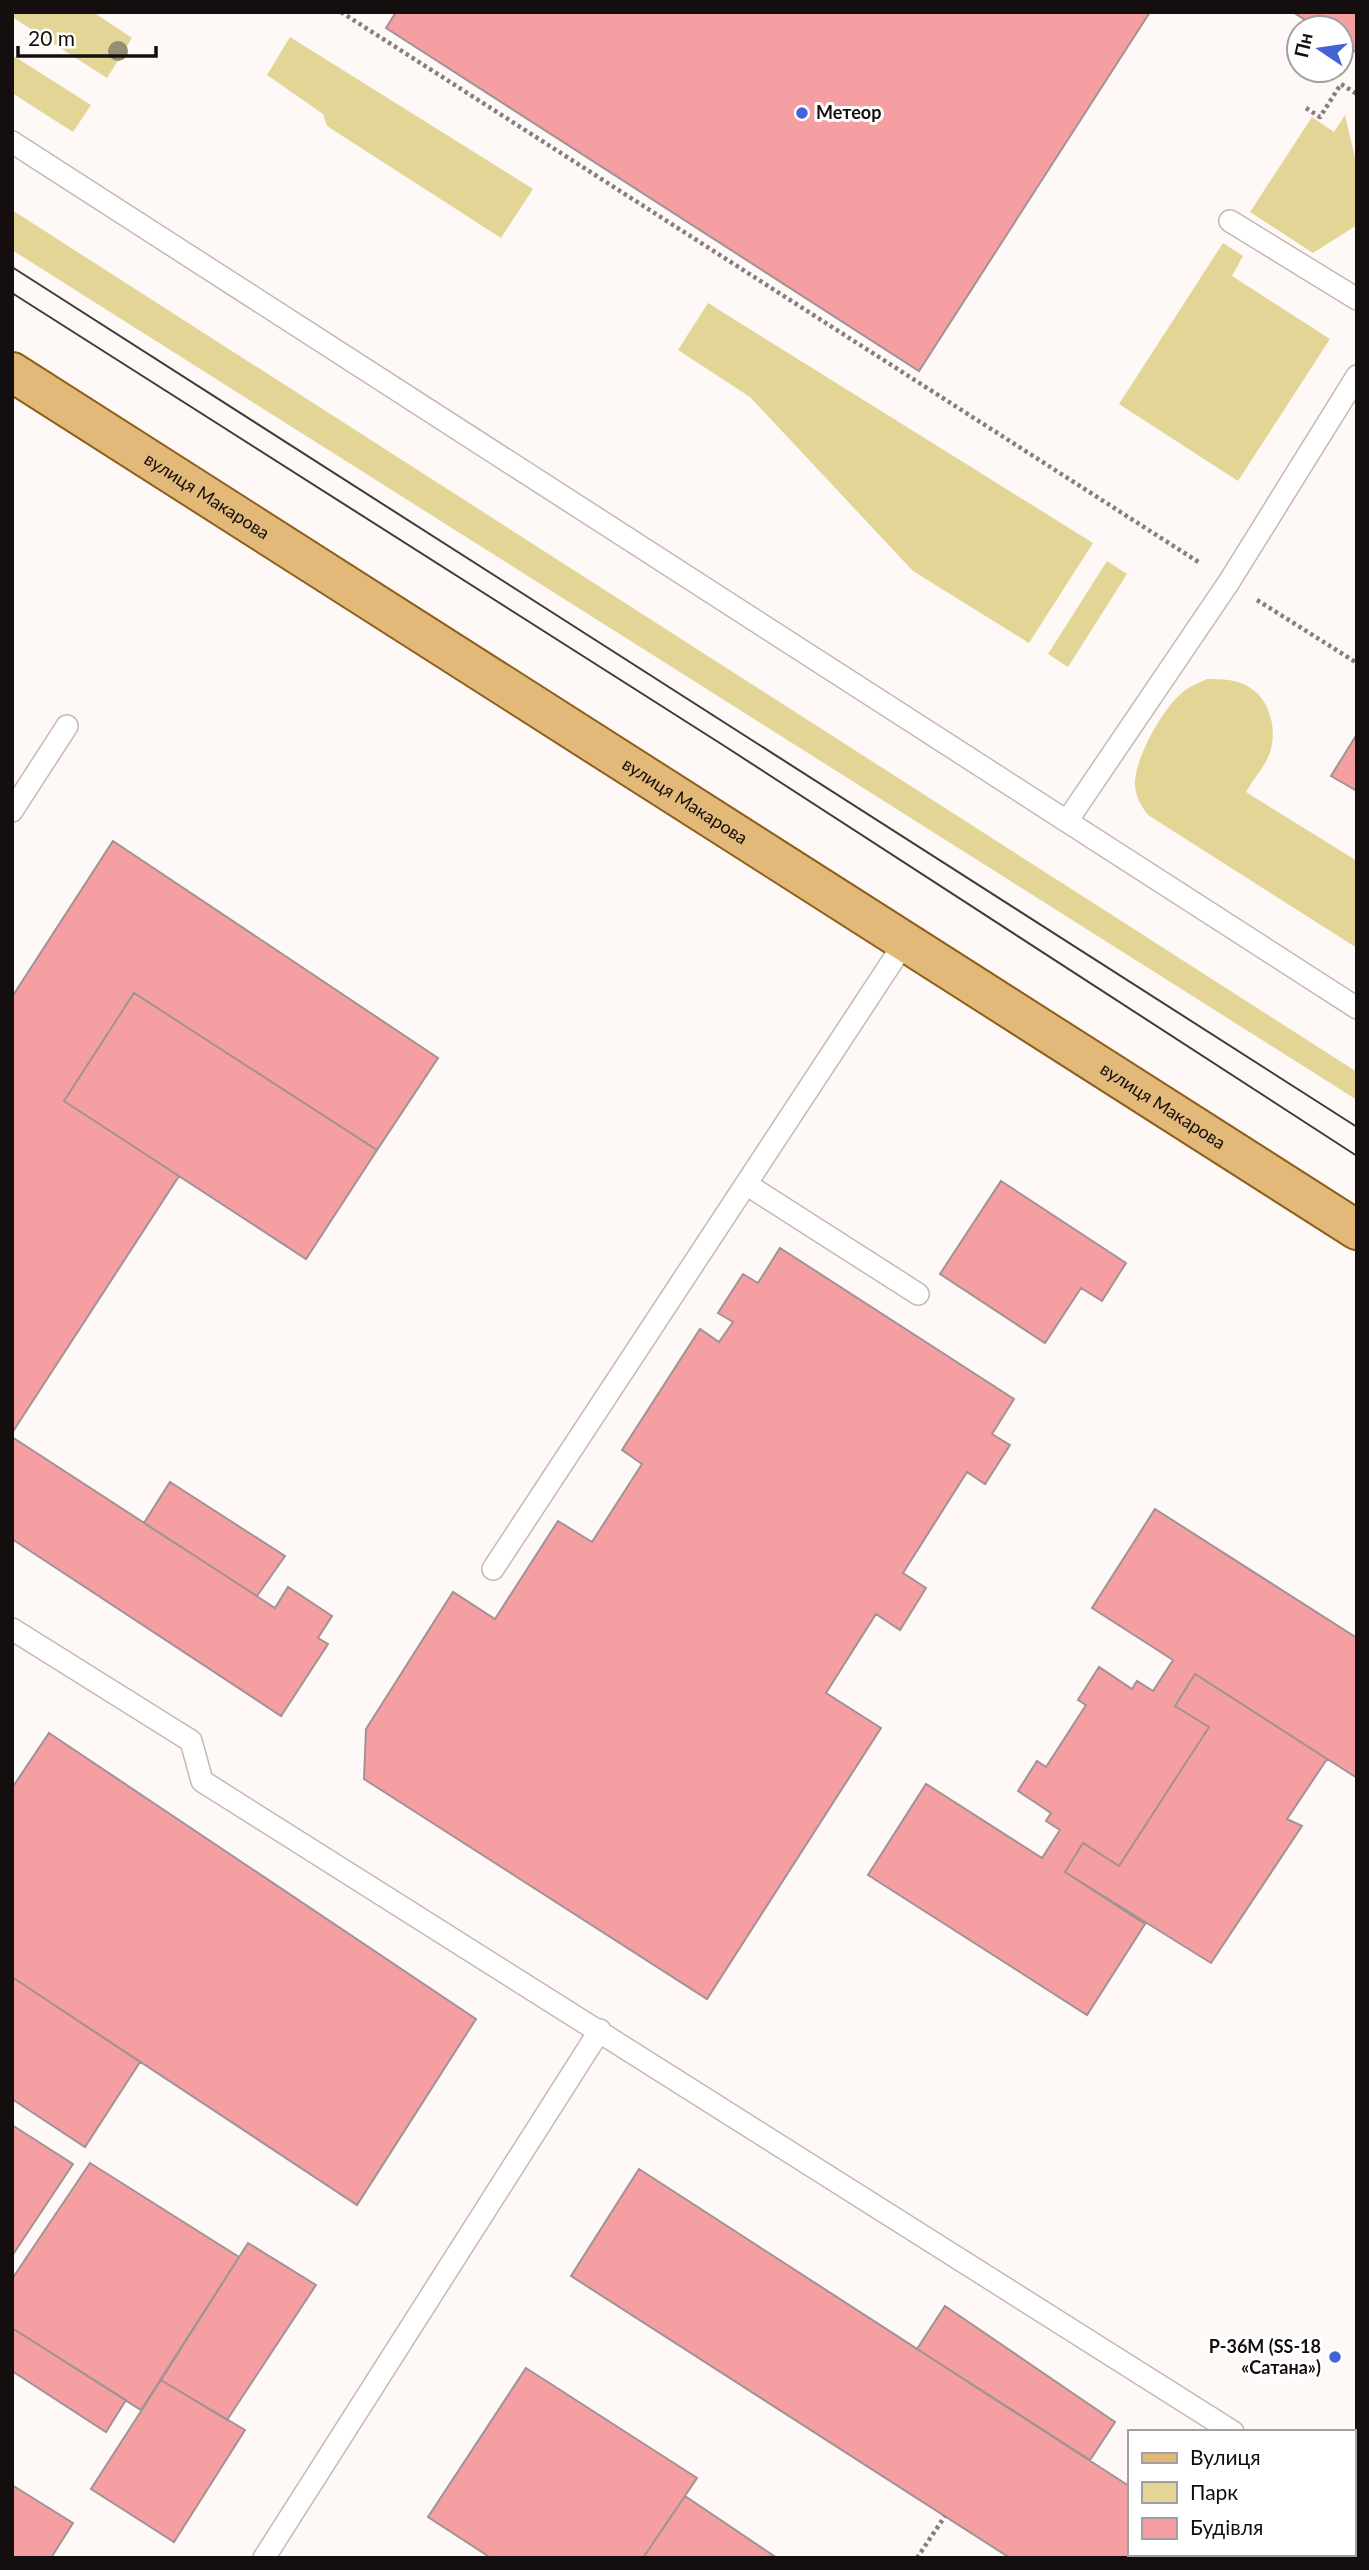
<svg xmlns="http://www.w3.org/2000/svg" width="1369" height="2570" viewBox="0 0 1369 2570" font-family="Lato,sans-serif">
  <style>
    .green { fill: #e3d596 }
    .building { fill: #f59fa3; stroke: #a19393; stroke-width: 2 }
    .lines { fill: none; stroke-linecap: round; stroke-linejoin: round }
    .lane-casing { stroke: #c6b8b2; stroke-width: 24 }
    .primary-casing { stroke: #8e5f1b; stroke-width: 42 }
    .path { stroke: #847e7d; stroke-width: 4.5; stroke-dasharray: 3.5 3.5; stroke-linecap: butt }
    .lane { stroke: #fff; stroke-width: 21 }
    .primary { stroke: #e3b97a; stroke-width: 38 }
    .tram { stroke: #403b3a; stroke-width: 2 }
    .tree { fill: #968e73 }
    .poi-dot { fill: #4363d6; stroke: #fff; stroke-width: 2.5 }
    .labels { text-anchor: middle; stroke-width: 6; stroke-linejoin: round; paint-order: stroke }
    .poi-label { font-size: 18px; font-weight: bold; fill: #140f0e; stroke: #fff; text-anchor: start }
    .street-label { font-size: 18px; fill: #140f0e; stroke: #fff }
  </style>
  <rect width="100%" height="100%" fill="#fef8f6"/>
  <path class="green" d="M 12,12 L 93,12 L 132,38 L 107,78 L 12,17 Z
    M 290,37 L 533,189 L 501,238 L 327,126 L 323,114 L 267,75 Z
    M 12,55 L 91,105 L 73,132 L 12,93 Z
    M 1345,115 L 1357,166 L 1357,225 L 1313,253 L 1250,212 L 1312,117 L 1334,132 Z
    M 12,210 L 1357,1072 L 1357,1100 L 12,250 Z
    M 1223,243 L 1243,256 L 1232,276 L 1330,339 L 1238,481 L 1119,404 Z
    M 708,303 L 1093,543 L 1029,643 L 913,571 L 750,397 L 678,350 Z
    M 1107,561 L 1127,574 L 1068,667 L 1048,654 Z
    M 1207,679 C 1222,679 1236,679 1249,687 C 1271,700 1278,732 1269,755 C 1264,768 1253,779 1246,792 L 1357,861 L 1357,948 L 1148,815 C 1141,806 1134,794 1135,781 C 1136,756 1166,702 1187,689 C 1193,685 1201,682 1207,679 Z"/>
  <path class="building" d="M 396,12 L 1150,12 L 919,371 L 386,28 Z
    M 1293,12 L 1357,12 L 1357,53 L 1341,43 L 1341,28 L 1317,28 Z
    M 1357,734 L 1357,791 L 1331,776 Z
    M 113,841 L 438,1058 L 377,1150 L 134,993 L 64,1101 L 179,1176 L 12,1433 L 12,997 Z
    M 134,993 L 377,1150 L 306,1259 L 64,1101 Z
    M 1001,1181 L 1126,1263 L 1102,1301 L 1081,1288 L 1045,1343 L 940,1274 Z
    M 780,1248 L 1014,1399 L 992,1434 L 1010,1445 L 985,1484 L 967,1472 L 903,1573 L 926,1588 L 900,1630 L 876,1614 L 826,1693 L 881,1728 L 707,1999 L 364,1779 L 366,1729 L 453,1592 L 495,1619 L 558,1521 L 592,1542 L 642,1464 L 622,1450 L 700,1329 L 719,1342 L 733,1322 L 718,1313 L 743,1274 L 758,1283 Z
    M 12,1437 L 275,1608 L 288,1587 L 332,1616 L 318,1638 L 328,1644 L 281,1716 L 12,1539 Z
    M 170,1482 L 285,1556 L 257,1596 L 144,1523 Z
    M 1155,1509 L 1357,1638 L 1357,1778 L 1195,1674 L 1175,1706 L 1209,1727 L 1119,1866 L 1083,1843 L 1065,1872 L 1145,1924 L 1087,2015 L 868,1875 L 926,1784 L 1042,1858 L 1060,1830 L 1046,1821 L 1051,1813 L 1018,1791 L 1037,1761 L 1046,1767 L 1086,1705 L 1078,1700 L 1099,1667 L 1132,1689 L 1137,1681 L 1153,1691 L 1173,1660 L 1092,1608 Z
    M 1195,1674 L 1327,1759 L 1287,1819 L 1302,1826 L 1211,1963 L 1065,1872 L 1083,1843 L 1119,1866 L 1209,1727 L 1175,1706 Z
    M 49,1733 L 476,2019 L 357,2205 L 12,1977 L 12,1788 Z
    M 12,1977 L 140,2062 L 85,2147 L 12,2099 Z
    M 12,2125 L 73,2164 L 12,2256 Z
    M 90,2163 L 239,2257 L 141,2410 L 12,2328 L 12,2279 Z
    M 639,2169 L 1129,2486 L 1129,2554 L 1236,2554 L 1241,2558 L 1010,2558 L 571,2276 Z
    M 248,2243 L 316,2285 L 227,2420 L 161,2380 Z
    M 945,2306 L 1115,2422 L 1090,2460 L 917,2349 Z
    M 12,2328 L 126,2400 L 106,2432 L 12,2371 Z
    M 526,2368 L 697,2478 L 643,2558 L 491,2558 L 428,2517 Z
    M 161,2380 L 245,2430 L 174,2542 L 91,2489 Z
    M 12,2485 L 73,2523 L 51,2558 L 12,2558 Z
    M 685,2496 L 777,2558 L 643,2558 Z"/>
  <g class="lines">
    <g class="lane-casing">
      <path id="lane" d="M 12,142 L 1357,1008
        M 1230,221 L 1357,299
        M 12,811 L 67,726
        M 1067,821 L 1229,582 L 1357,376
        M 746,1184 L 918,1294
        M 493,1569 L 905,942
        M 12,1629 L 191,1741 L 202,1781 L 1233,2432
        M 1353,2508 L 1357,2510
        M 264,2558 L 600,2030"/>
    </g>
    <g class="primary-casing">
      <g id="primary">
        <path id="s1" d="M 12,372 L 1357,1230"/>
      </g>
    </g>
    <path class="path" d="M 341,12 L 1200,563
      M 1306,108 L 1320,117 L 1341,84 L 1357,94
      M 1257,600 L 1357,663
      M 917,2558 L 945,2516"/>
    <use href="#lane" class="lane"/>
    <use href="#primary" class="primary"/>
    <path class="tram" d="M 12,267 L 1357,1127
      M 12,293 L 726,747 L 1357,1156"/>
  </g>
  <circle class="tree" cx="118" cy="51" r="10"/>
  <g class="poi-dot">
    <circle cx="802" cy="113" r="7"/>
    <circle cx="1335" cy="2357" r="7"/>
  </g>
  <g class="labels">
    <g class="poi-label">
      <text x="816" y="119">Метеор</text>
      <text x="1321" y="2353" text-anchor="end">Р-36М (SS-18<tspan x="1321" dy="21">«Сатана»)</tspan></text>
    </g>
    <g class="street-label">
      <text dy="6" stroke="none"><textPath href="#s1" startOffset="231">вулиця Макарова</textPath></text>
      <text dy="6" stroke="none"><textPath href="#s1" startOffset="798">вулиця Макарова</textPath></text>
      <text dy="6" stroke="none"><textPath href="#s1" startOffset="1365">вулиця Макарова</textPath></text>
    </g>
  </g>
  <rect width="1369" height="2570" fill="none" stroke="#140f0e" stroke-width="28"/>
  <rect x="1128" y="2430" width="228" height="126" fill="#ffffff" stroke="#a19f9f" stroke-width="2"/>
  <rect x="1142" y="2453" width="35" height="10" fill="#e3b97a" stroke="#a19f9f" stroke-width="2"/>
  <text x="1190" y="2465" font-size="21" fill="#140f0e">Вулиця</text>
  <rect x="1142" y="2482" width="35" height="21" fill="#e3d596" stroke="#a19f9f" stroke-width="2"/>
  <text x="1190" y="2500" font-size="21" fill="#140f0e">Парк</text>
  <rect x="1142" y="2518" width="35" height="21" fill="#f59fa3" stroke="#a19f9f" stroke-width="2"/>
  <text x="1190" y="2535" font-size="21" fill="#140f0e">Будівля</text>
  <g transform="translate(1320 49) rotate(283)"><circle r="33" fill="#ffffff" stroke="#a19f9f" stroke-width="2"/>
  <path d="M0-5L12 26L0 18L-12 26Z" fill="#4363d6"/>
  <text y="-10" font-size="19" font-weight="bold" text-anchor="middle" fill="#140f0e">Пн</text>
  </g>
  <path d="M18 46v10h138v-10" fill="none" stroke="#140f0e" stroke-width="3.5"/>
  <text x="28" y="46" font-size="21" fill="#140f0e" stroke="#ffffff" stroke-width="5" paint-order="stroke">20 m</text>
</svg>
